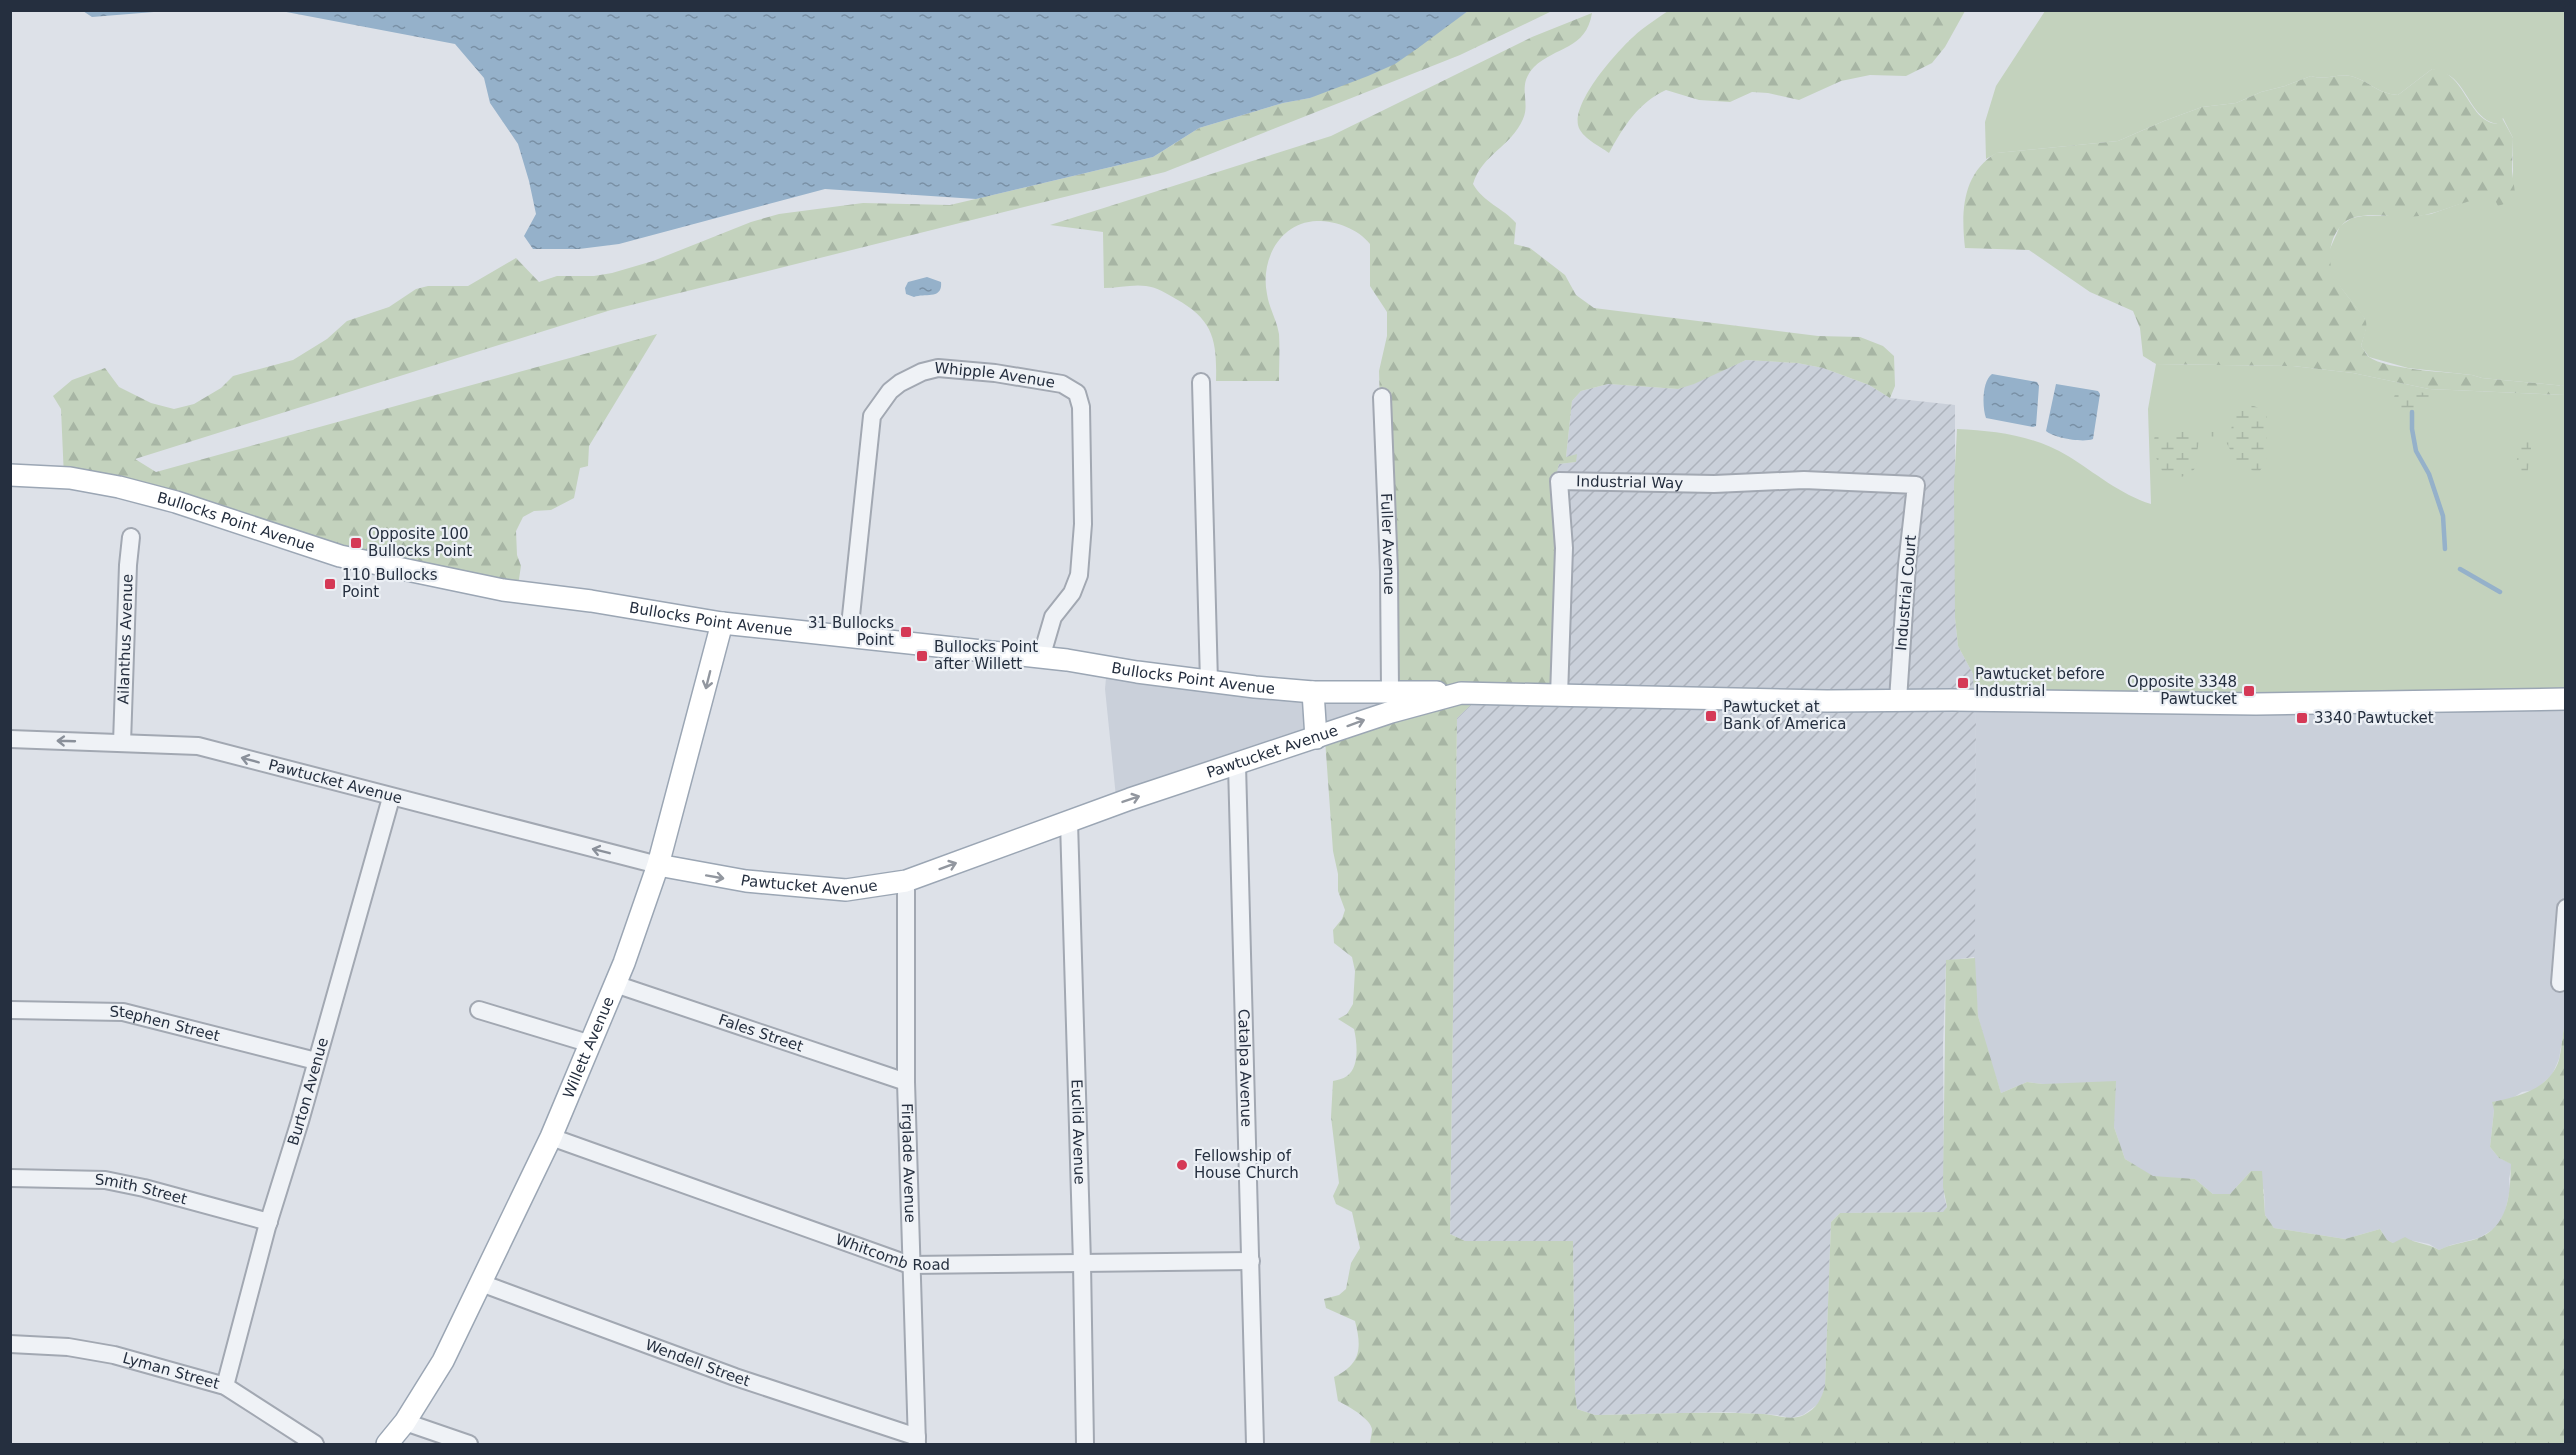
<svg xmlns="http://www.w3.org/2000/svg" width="2576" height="1455" viewBox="0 0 2576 1455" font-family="'DejaVu Sans',sans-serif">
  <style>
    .built { fill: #cad0da }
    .industrial { fill: url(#industrial-furrows) }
    .grass { fill: #c3d2bd }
    .forest { fill: url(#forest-firs) }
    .wetland { fill: url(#wetland-marsh) }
    .water { fill: url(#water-ripples) }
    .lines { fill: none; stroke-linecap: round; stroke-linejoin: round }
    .stream { stroke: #95b1ca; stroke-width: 4.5 }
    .minor-casing { stroke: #a2a8b2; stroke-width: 20 }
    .major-casing { stroke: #9ba6b4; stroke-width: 24 }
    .minor { stroke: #eff2f6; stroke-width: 16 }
    .major { stroke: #fff; stroke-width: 21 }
    .oneway { stroke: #92979f }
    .oneway2 { stroke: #8a909a }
    .poi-dot { fill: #d53956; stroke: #ecf0f5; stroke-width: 2 }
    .labels { text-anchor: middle; stroke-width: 4.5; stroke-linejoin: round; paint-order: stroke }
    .street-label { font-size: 15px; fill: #252f3f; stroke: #ecf0f5 }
    .poi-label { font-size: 15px; fill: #252f3f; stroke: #ecf0f5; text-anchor: start }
  </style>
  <defs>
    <pattern id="industrial-furrows" width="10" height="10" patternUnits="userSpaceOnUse" patternTransform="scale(1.5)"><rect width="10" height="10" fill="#cad0da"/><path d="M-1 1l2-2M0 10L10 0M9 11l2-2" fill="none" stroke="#adb3bc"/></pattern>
    <pattern id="forest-firs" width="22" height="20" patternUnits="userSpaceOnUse" patternTransform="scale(1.5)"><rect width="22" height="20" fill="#c3d2bd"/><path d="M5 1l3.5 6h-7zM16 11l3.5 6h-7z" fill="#a7b5a4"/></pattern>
    <pattern id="wetland-marsh" width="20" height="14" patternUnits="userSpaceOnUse" patternTransform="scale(1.5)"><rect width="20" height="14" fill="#c3d2bd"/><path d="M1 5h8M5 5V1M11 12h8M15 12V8" fill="none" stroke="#a7b5a4"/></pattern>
    <pattern id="water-ripples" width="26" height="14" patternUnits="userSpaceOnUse" patternTransform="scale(1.5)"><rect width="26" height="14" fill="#95b1ca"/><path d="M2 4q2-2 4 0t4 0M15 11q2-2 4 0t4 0" fill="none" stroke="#7990a5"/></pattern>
  </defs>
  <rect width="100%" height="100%" fill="#dde1e8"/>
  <path class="built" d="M 1107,667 L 1432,696 L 1117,807 L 1105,689 Z
    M 2565,698 L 2565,1023 L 2559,1059 L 2552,1075 L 2535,1090 L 2522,1092 L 2494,1110 L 2490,1147 L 2499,1158 L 2512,1164 L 2509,1179 L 2510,1189 L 2504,1217 L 2497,1227 L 2479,1238 L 2451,1245 L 2439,1250 L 2429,1244 L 2409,1240 L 2393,1243 L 2387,1240 L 2380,1229 L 2345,1239 L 2274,1228 L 2265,1215 L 2264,1190 L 2251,1171 L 2230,1194 L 2213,1194 L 2195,1179 L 2153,1177 L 2125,1159 L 2114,1127 L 2043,1084 L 2027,1082 L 2001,1093 L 1986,1047 L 1978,1016 L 1976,992 L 1974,957 L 1976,701 Z"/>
  <path class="industrial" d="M 1746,360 L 1797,363 L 1823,368 L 1869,385 L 1890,398 L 1955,405 L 1955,618 L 1958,646 L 1973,674 L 1976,701 L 1975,946 L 1974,957 L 1946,961 L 1943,1044 L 1944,1196 L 1947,1207 L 1944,1212 L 1840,1213 L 1831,1222 L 1825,1386 L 1821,1402 L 1803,1415 L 1791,1418 L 1777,1415 L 1725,1412 L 1595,1415 L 1577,1409 L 1575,1393 L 1573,1241 L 1465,1241 L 1450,1234 L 1457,718 L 1479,696 L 1559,464 L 1576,462 L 1566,457 L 1572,401 L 1581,391 L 1608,384 L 1678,389 Z"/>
  <path class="grass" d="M 2045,11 L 2565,11 L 2565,386 L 2482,378 L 2472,375 L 2408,368 L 2369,357 L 2361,346 L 2366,328 L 2365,319 L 2335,280 L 2329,267 L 2329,251 L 2340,226 L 2352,218 L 2363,216 L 2416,216 L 2431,214 L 2476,198 L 2494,198 L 2513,187 L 2513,138 L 2503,118 L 2498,124 C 2475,121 2469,93 2454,79 C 2449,74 2439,71 2432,69 L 2398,95 C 2376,93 2372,83 2354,77 C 2339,72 2327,81 2311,76 L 2285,86 L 2261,92 L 2236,103 L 2202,107 L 2164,121 L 2118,141 L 1997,153 L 1986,159 L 1985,122 L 1996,86 Z
    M 2156,364 L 2293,366 L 2353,373 L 2429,389 L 2565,395 L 2565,698 L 1974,691 L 1973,674 L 1958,646 L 1955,618 L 1954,486 L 1957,429 C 1996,431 2033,435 2068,456 C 2094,472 2121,495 2151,504 L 2148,409 Z"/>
  <path class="forest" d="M 1468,11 L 1552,11 L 1460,55 L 1165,172 L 611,310 L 135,459 L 156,472 L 657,334 L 589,446 L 588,466 L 580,468 L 574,498 L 551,510 L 534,511 L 523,517 L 516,531 L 517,555 L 521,566 L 517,592 L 64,478 L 61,409 L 53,396 L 72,380 L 105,368 L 119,387 L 151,403 L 174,409 L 194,404 L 221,388 L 233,376 L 293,360 L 327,339 L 347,321 L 389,307 L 416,289 L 428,286 L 468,286 L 516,258 L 539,282 L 557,276 L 594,276 L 612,273 L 653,261 L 751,222 L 779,214 L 863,203 L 950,205 L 1153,157 L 1199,128 L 1283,103 L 1310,98 L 1441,29 Z
    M 1668,11 L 1668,10 L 1965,11 L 1945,47 L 1932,63 L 1906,76 L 1870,75 L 1841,81 L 1799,100 L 1768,93 L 1752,92 L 1730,102 L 1699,100 L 1666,90 C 1638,103 1624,126 1609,153 C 1600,146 1581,138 1578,125 C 1573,99 1622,45 1641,30 C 1650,23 1659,17 1668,11 Z
    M 1592,13 C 1586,50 1556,46 1534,67 C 1516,86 1531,101 1523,119 C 1511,147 1482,154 1473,184 C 1483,202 1503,208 1516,223 L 1514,244 L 1530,248 L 1565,275 L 1576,295 L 1594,308 L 1818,336 L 1860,337 L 1883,346 L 1894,356 L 1895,386 L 1890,398 L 1869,385 L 1823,368 L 1797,363 L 1746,360 L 1694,384 L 1678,389 L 1608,384 L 1581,391 L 1572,401 L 1566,457 L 1577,454 L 1576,462 L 1559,464 L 1556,475 L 1561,696 L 1480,696 L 1457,718 L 1450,1234 L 1465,1241 L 1573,1241 L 1575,1393 L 1577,1409 L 1595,1415 C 1651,1414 1707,1411 1763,1414 C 1776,1415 1792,1421 1804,1415 C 1817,1408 1821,1400 1825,1386 L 1831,1222 L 1840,1213 L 1943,1212 L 1947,1207 L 1943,1187 L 1946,960 L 1975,958 L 1978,1016 L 2001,1093 L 2027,1082 L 2043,1084 L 2116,1081 L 2114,1127 L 2125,1159 L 2153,1176 L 2195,1179 L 2213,1194 L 2230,1194 L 2251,1171 L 2262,1171 L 2265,1215 L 2274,1228 L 2345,1239 L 2380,1229 L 2387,1240 L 2393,1243 L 2405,1237 C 2415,1244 2428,1243 2439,1250 C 2451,1244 2463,1243 2476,1239 C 2509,1228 2510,1194 2511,1164 L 2499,1158 L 2490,1147 L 2494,1110 L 2492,1102 C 2518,1097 2550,1089 2559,1060 C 2562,1048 2562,1035 2565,1023 L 2565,1444 L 1370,1444 C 1370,1440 1372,1434 1372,1429 C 1370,1418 1348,1406 1338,1401 L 1334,1377 C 1361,1364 1362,1348 1355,1321 L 1326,1308 L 1324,1299 L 1339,1295 L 1346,1289 L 1351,1263 L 1360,1248 L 1352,1212 L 1336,1204 L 1333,1196 L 1339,1183 L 1331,1117 L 1333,1081 C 1337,1080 1343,1079 1347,1076 C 1360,1067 1357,1042 1354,1029 L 1338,1019 L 1347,1014 L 1353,1004 L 1355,971 L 1352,957 L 1334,943 L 1333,930 L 1342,919 L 1345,910 L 1338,891 L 1338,874 L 1333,851 L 1325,739 L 1357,723 L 1399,694 L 1384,545 L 1379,371 L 1387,336 L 1387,312 L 1370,286 L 1370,244 C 1358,229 1337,221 1317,221 C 1280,222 1260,260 1267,294 C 1269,308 1277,321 1279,334 C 1280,350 1279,366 1279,381 L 1216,381 C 1217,341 1214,320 1176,299 C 1167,294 1157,287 1146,286 C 1133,284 1118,288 1104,288 L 1103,232 L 1050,225 L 1331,136 L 1532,37 Z
    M 2432,69 C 2466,71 2467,121 2497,124 L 2502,118 L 2513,138 L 2512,171 L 2516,200 L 2498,206 L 2494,198 C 2465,198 2446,212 2419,216 C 2398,219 2375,212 2355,217 C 2344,220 2337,229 2333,239 C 2323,266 2338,284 2354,304 C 2357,309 2363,314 2365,319 C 2369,327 2363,338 2361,346 C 2364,349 2366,355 2369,357 C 2387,370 2449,372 2472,375 L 2482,378 L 2565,386 L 2565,395 L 2429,389 L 2353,373 L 2293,366 L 2156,364 L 2143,356 L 2140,328 L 2133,311 L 2090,292 L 2029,250 L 1965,248 C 1961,212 1962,174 1996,153 L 2118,141 L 2164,121 L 2202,107 L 2236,103 L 2261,92 L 2285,86 L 2311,76 C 2327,81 2339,72 2354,77 C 2372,83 2376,93 2398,95 Z"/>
  <path class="wetland" d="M 2405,387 L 2430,395 L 2431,398 C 2419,407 2410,416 2395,411 L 2391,407 L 2396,391 Z
    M 2241,405 L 2254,406 L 2267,412 L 2266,462 L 2259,472 C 2235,469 2234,454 2223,437 L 2203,436 C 2189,453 2210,475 2173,478 L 2162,471 C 2156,460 2150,443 2157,431 L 2231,431 L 2234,410 Z
    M 2525,430 L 2531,432 L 2531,449 L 2527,476 L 2522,478 L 2515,473 L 2521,431 Z"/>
  <path class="water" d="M 83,11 L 166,11 L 92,17 Z
    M 281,11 L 1468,11 L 1418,48 L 1395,64 L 1368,76 L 1310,98 L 1283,103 L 1199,128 L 1153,157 L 976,199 L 825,189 L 619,244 L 579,249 L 533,249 L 524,236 L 536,214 L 529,181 L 518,144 L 490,103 L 484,78 L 455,44 Z
    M 927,277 L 941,282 C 943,300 925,293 914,297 L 906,294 L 905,288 L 908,282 Z
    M 1992,374 L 2037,382 L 2039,386 L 2036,426 L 2033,427 L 1986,418 C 1982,407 1982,381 1992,374 Z
    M 2056,384 L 2098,391 L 2100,394 L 2093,439 C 2083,443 2054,438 2046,431 Z"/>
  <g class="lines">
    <path class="stream" d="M 2412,412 L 2412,429 L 2416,451 L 2429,474 L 2443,516 L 2445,549
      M 2460,569 L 2500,592"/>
    <g class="minor-casing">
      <g id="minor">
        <path d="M 1201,382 L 1209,682"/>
        <path id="s1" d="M 1382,397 L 1389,571 L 1390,691"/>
        <path id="s2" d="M 849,635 L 872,416 L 890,391 L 900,383 L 922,372 L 938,368 L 995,373 L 1062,384 L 1077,393 L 1081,407 L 1083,524 L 1079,575 L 1072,593 L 1053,617 L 1041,658"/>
        <path id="s3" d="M 1559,696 L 1564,548 L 1559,481 L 1714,484 L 1804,480 L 1916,485 L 1907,565 L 1898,700"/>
        <path id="s4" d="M 10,739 L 198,746 L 658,865"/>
        <path id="s5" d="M 122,743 L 128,565 L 131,537"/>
        <path id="s6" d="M 1237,765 L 1255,1444"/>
        <path id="s7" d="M 1069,822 L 1082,1263 L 1085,1444"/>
        <path id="s8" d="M 906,881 L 906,1082 L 917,1444"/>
        <path d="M 2560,983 L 2566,908"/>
        <path id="s9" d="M 615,984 L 906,1082"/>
        <path id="s10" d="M 10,1010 L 123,1012 L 316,1061"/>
        <path d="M 479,1010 L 591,1044"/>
        <path id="s11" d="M 551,1137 L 910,1265 L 1251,1261"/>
        <path id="s12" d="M 10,1178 L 105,1180 L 144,1188 L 269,1222"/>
        <path id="s13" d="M 481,1283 L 735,1377 L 917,1437"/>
        <path id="s14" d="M 10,1344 L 68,1347 L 114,1355 L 225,1386 L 315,1444"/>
        <path id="s15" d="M 225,1386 L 267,1227 L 300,1121 L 391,798"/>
        <path d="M 405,1422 L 469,1444"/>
      </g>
    </g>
    <g class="major-casing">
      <g id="major">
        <path id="s16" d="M 10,475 L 70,478 L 119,487 L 176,502 L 340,556 L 503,590 L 591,601 L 722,623 L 1067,660 L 1137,672 L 1255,687 L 1313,692 L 1437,692"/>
        <path d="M 1313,692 L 1316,738"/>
        <path id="s17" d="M 658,865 L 746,881 L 846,890 L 906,881 L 1130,799 L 1391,712 L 1461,693 L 1827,701 L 1952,700 L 2256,704 L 2566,699"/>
        <path id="s18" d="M 387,1444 L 405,1422 L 443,1361 L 551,1137 L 624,963 L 658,865 L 722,623"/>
      </g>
    </g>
    <use href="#minor" class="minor"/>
    <use href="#major" class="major"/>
  </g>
  <defs><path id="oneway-shaft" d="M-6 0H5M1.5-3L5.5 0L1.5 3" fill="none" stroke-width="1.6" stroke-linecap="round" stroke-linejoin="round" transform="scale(1.5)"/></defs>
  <g class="oneway">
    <use href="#oneway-shaft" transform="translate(708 680) rotate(104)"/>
    <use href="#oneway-shaft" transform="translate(1356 723) rotate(-20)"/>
    <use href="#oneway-shaft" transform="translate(1131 799) rotate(-19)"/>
    <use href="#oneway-shaft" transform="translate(948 866) rotate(-20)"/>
    <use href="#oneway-shaft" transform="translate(715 877) rotate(10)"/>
  </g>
  <g class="oneway2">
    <use href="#oneway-shaft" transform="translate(66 741) rotate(-178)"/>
    <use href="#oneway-shaft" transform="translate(250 760) rotate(-165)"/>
    <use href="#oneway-shaft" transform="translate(601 851) rotate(-166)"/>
  </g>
  <g class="poi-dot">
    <rect x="350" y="537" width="12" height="12" rx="3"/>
    <rect x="324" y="578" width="12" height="12" rx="3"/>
    <rect x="900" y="626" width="12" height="12" rx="3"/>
    <rect x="916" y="650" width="12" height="12" rx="3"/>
    <rect x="1957" y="677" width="12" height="12" rx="3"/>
    <rect x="2243" y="685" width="12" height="12" rx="3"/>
    <rect x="1705" y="710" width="12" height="12" rx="3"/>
    <rect x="2296" y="712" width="12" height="12" rx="3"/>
    <circle cx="1182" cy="1165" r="6"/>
  </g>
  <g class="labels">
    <g class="street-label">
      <text dy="5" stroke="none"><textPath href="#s2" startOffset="362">Whipple Avenue</textPath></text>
      <text dy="5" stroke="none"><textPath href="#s3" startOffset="286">Industrial Way</textPath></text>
      <text dy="5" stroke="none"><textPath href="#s16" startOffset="232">Bullocks Point Avenue</textPath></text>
      <text dy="5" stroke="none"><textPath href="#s1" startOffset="147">Fuller Avenue</textPath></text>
      <text transform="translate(1906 593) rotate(-85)" y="5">Industrial Court</text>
      <text dy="5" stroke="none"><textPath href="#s16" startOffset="718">Bullocks Point Avenue</textPath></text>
      <text dy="5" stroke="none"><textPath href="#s5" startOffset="104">Ailanthus Avenue</textPath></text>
      <text dy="5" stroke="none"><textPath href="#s16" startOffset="1204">Bullocks Point Avenue</textPath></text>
      <text dy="5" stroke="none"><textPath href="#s17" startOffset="639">Pawtucket Avenue</textPath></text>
      <text dy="5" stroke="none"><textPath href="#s4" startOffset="330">Pawtucket Avenue</textPath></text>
      <text dy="5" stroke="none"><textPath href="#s17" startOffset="153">Pawtucket Avenue</textPath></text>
      <text dy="5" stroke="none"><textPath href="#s10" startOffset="156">Stephen Street</textPath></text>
      <text dy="5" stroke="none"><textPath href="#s9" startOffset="154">Fales Street</textPath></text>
      <text dy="5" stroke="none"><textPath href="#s18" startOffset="446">Willett Avenue</textPath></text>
      <text dy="5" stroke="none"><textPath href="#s6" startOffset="303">Catalpa Avenue</textPath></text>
      <text dy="5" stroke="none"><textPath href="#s15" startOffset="306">Burton Avenue</textPath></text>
      <text dy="5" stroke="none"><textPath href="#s7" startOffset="310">Euclid Avenue</textPath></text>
      <text dy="5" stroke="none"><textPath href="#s8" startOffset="282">Firglade Avenue</textPath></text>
      <text dy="5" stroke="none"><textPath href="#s12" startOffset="132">Smith Street</textPath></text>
      <text dy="5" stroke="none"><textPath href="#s11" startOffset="362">Whitcomb Road</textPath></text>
      <text dy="5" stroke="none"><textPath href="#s13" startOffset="231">Wendell Street</textPath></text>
      <text dy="5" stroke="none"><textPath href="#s14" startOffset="164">Lyman Street</textPath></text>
    </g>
    <g class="poi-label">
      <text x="368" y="539">Opposite 100<tspan x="368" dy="17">Bullocks Point</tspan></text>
      <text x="342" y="580">110 Bullocks<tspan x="342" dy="17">Point</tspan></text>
      <text x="894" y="628" text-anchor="end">31 Bullocks<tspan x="894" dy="17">Point</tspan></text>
      <text x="934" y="652">Bullocks Point<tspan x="934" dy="17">after Willett</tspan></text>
      <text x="1975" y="679">Pawtucket before<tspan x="1975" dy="17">Industrial</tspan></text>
      <text x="2237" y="687" text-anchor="end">Opposite 3348<tspan x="2237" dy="17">Pawtucket</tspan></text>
      <text x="1723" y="712">Pawtucket at<tspan x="1723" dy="17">Bank of America</tspan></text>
      <text x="2314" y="723">3340 Pawtucket</text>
      <text x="1194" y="1161">Fellowship of<tspan x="1194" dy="17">House Church</tspan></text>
    </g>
  </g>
  <rect width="2576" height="1455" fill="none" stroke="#252f3f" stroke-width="24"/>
</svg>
